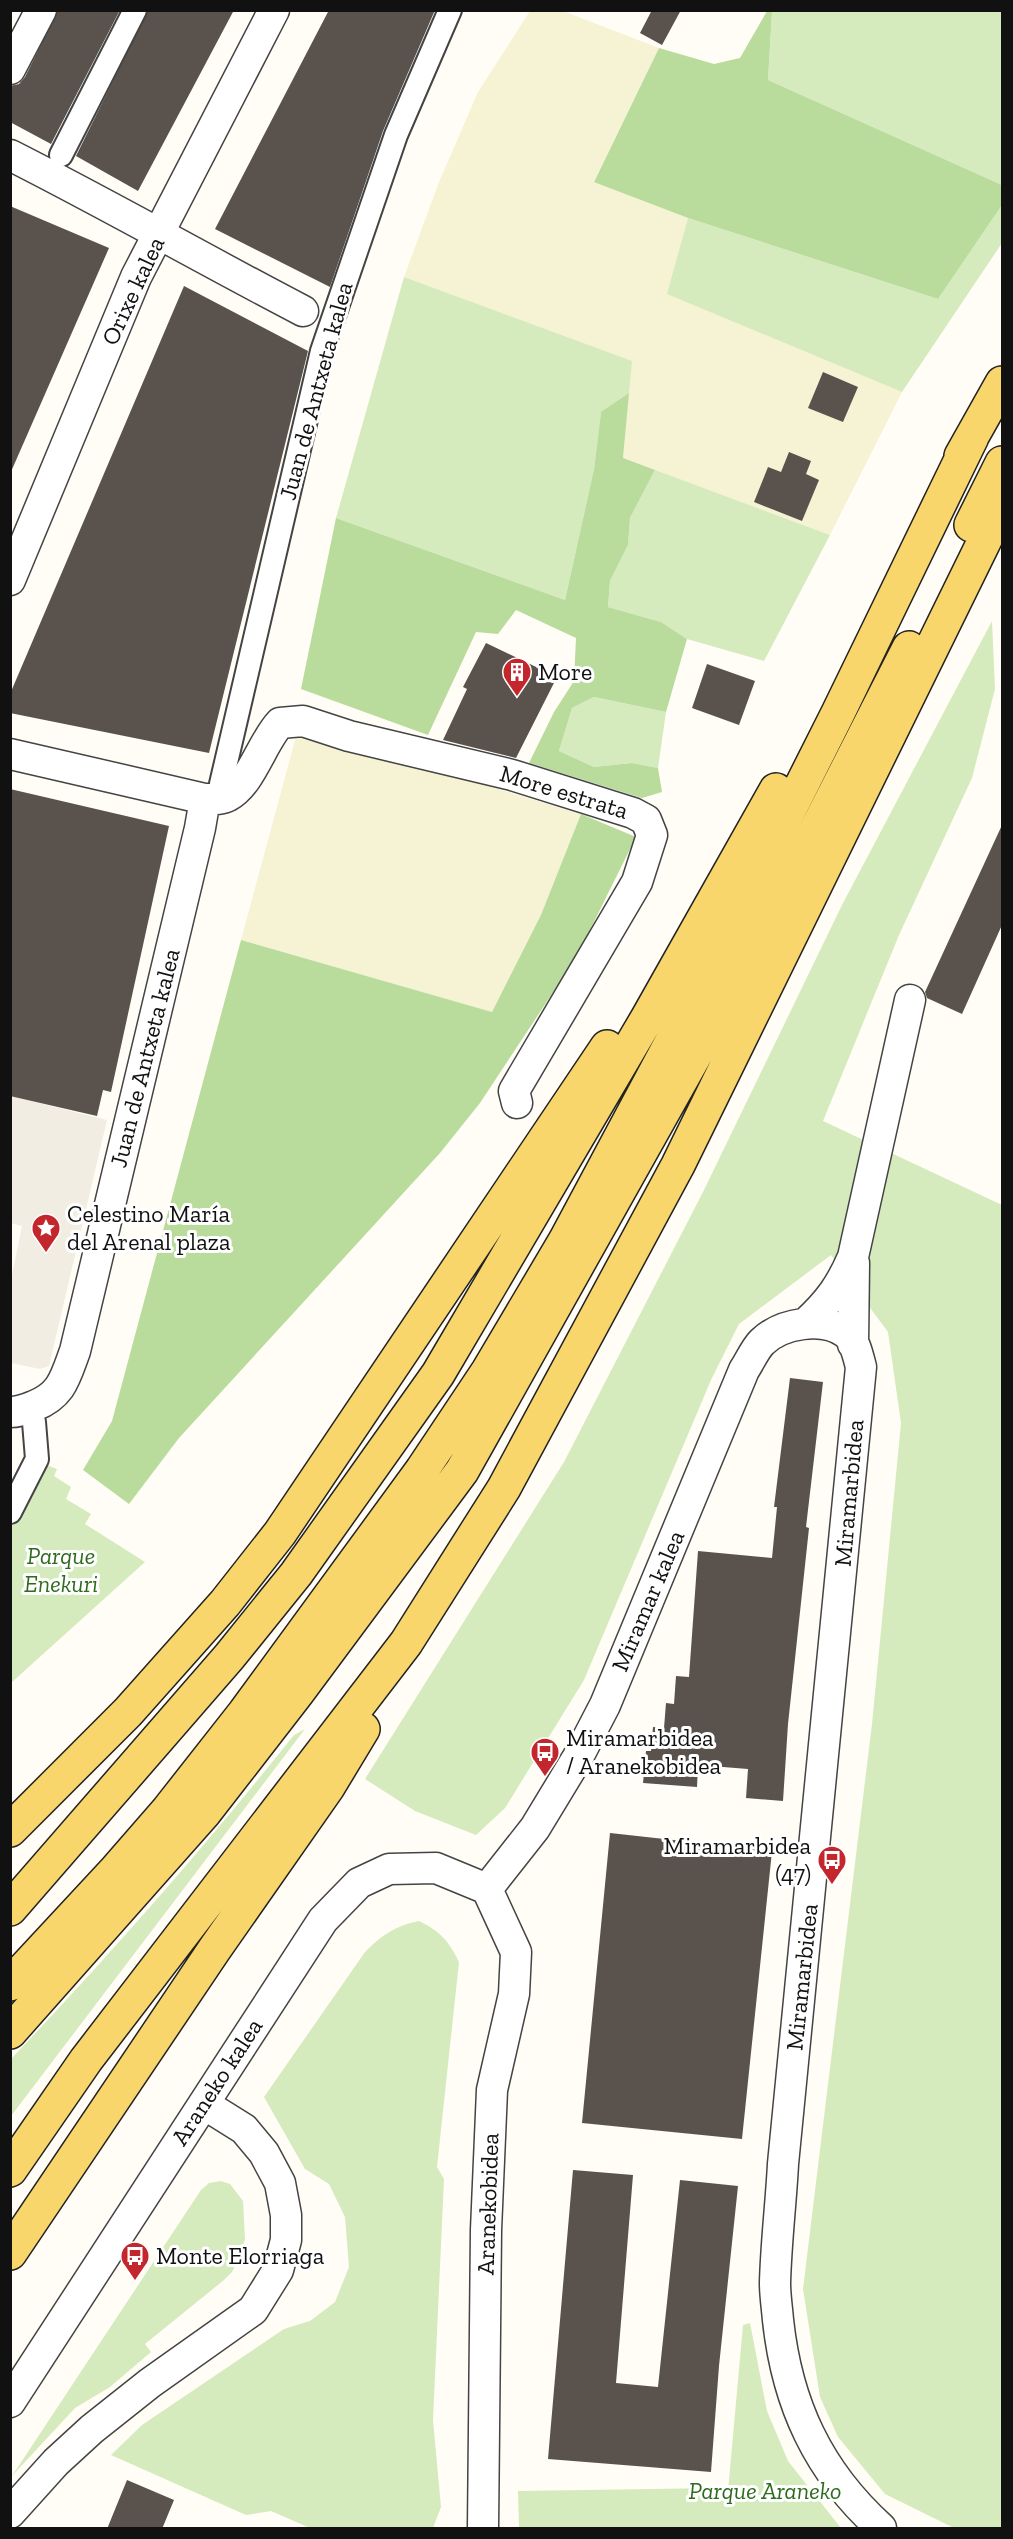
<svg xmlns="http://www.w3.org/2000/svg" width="1013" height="2539" viewBox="0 0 1013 2539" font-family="'Zilla Slab',serif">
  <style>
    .farmland { fill: #f6f3d4 }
    .green { fill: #d5ebbd }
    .forest { fill: #b9dc9c }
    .plaza { fill: #f1ede2 }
    .building { fill: #5a524d }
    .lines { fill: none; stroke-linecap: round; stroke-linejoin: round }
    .pedestrian-casing { stroke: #444; stroke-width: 26 }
    .minor-casing { stroke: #444; stroke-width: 33 }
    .primary-casing { stroke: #222; stroke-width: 36 }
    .pedestrian { stroke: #fff; stroke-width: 22 }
    .minor { stroke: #fff; stroke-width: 30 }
    .primary { stroke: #f9d66b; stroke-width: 33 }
    .labels { text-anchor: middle; stroke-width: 6; stroke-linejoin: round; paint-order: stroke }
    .street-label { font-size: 24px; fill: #111; stroke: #fff }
    .poi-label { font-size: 24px; fill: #111; stroke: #fff; text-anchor: start }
    .park-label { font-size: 24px; font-style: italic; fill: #2f6b1f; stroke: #fff }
  </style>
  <rect width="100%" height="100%" fill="#fffdf5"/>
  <path class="farmland" d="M 530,11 L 563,11 L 659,48 L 594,181 L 688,218 L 668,294 L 902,392 L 830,535 L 623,459 L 631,361 L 404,277 L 439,182 L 478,92 Z
    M 298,729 L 581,814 L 542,915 L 492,1012 L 241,940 Z"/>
  <path class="green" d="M 772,11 L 1002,11 L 1002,185 L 768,80 Z
    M 1002,205 L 1002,243 L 902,392 L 667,294 L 688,218 L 938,299 Z
    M 404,277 L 632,361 L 629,393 L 601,413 L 594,469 L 565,600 L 336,518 Z
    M 655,470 L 830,535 L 764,661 L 687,639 L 661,622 L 608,607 L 610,581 L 628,545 L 630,518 Z
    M 992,621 L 995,689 L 972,778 L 899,935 L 823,1121 L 1002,1205 L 1002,2528 L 954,2528 L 885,2494 L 838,2437 L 820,2397 L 803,2289 L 872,1724 L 901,1423 L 888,1332 L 831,1255 L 739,1324 L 711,1380 L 584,1680 L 505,1808 L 476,1835 L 415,1811 L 365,1779 L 564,1462 L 703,1192 L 842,905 Z
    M 594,697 L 666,712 L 658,768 L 632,763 L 594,767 L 559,751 L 572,708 Z
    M 41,1463 L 57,1469 L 54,1476 L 71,1487 L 66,1499 L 91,1514 L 85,1524 L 145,1562 L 11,1683 L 10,1526 Z
    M 305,1729 L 11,2116 L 11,2059 C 110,1955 204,1848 294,1735 Z
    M 419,1921 C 441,1932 448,1940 459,1962 L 437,2167 L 444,2179 L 433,2420 L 441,2507 L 433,2528 L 310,2528 L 271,2511 L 246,2515 L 111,2455 L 142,2425 L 284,2329 L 310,2321 L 335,2302 L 349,2267 L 345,2217 L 329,2184 L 305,2169 L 264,2097 L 365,1952 C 382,1935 395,1926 419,1921 Z
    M 221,2181 L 230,2184 L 243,2201 L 245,2239 L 240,2256 L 232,2272 L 224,2280 L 145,2344 L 151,2352 L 110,2387 L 75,2408 L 12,2476 L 201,2190 L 209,2183 Z
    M 750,2323 L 767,2411 L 788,2461 L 841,2528 L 519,2528 L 518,2491 L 717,2488 L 728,2491 L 743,2325 Z"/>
  <path class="forest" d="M 767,11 L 772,11 L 768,80 L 1002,185 L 1002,205 L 938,299 L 688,218 L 594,182 L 659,48 L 714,64 L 740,58 Z
    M 629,393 L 623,458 L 655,470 L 630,518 L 628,545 L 610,581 L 608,607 L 661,622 L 687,639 L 666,712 L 594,697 L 572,708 L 559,751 L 594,767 L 632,763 L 658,768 L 662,792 L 642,798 L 529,763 L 554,712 L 574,681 L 576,638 L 516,610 L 498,634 L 476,632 L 428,735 L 301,689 L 336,518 L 565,600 L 594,469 L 601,412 Z
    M 581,814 L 636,837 L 577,956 L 480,1103 L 440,1153 L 179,1438 L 129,1504 L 83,1470 L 112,1421 L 241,940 L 492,1012 L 541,915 Z"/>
  <path class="plaza" d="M 11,1096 L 107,1120 L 49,1366 L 40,1369 L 11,1363 L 11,1280 L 22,1226 L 11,1223 Z"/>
  <path class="building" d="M 58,10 L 120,10 L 51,144 L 10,122 L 10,86 L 19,84 L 25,77 Z
    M 148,10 L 234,10 L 138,191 L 76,156 Z
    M 329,10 L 435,10 L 383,131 L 330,287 L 215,229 Z
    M 652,10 L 681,10 L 662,45 L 640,33 Z
    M 10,206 L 109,248 L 10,474 Z
    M 184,286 L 308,351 L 209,753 L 10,713 L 10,694 Z
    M 823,372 L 858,387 L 843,422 L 808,408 Z
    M 789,452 L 811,461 L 806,474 L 819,480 L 802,521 L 754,502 L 768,467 L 781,472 Z
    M 486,643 L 557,677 L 516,758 L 443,740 L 467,689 L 463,687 Z
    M 707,664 L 755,681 L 739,725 L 692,708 Z
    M 10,789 L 169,826 L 111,1092 L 103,1090 L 97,1116 L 10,1096 Z
    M 1002,825 L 1002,925 L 962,1014 L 927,998 L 925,992 Z
    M 790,1378 L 823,1382 L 806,1527 L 809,1528 L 788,1724 L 783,1801 L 746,1798 L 748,1769 L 698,1765 L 697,1787 L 643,1783 L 646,1751 L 651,1751 L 653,1727 L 664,1728 L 666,1703 L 674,1704 L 676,1676 L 689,1677 L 698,1551 L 772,1558 L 777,1507 L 774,1507 Z
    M 610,1833 L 772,1851 L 742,2139 L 582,2123 Z
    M 573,2170 L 633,2175 L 616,2383 L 658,2387 L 680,2180 L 738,2186 L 719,2366 L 711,2472 L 548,2459 Z
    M 127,2480 L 174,2500 L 162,2529 L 107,2529 Z"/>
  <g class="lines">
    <g class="pedestrian-casing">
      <path id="pedestrian" d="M 61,155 L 135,10
        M 221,784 L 322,351 L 396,135 L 450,10
        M 10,1512 L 37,1459 L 34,1422"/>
    </g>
    <g class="minor-casing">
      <path id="minor" d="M 10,69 L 41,10
        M 10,155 C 109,205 205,260 303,311
        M 10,580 L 136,277 L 274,10
        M 10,754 L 205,799 C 212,799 221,800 228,796 C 251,784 262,742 280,723 L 303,721 L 349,736 L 512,775 L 633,813 L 646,820 L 652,835 L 637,882 L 514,1091 L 517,1103
        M 806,1323 C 829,1302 841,1285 853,1257 L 910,1000
        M 853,1344 L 854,1263
        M 10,1412 C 18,1412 27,1409 34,1406 C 62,1395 65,1378 75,1351 L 200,828 L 205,799
        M 487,1889 L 535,1828 L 578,1757 L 605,1705 L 744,1370 C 750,1361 755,1349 762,1342 C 782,1323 823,1316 846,1333 C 855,1340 858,1356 861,1367 L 783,2164 C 781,2203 776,2243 775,2283 C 775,2295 777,2308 778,2320 C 787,2404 818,2471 881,2528
        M 10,2402 L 323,1920 L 359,1883 L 389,1869 L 436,1868 L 487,1889
        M 10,2513 L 56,2462 L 92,2429 L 150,2383 L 253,2310 L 278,2270 L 286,2240 L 286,2215 L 280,2183 L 264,2153 L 244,2129 L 204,2104
        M 483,2528 L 486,2230 L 492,2090 L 514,1994 L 516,1952 L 487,1889"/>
    </g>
    <g class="primary-casing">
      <path id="primary" d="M 961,456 L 1002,383
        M 971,525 L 1002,463
        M 10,1830 L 128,1712 L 225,1603 L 280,1533 L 607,1047
        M 10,1909 L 229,1657 L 296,1574 L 438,1374 L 648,1017 L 776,790
        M 10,1984 L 114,1872 L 168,1810 L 245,1712 L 422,1470 L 488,1371 L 565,1241 L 686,1015 L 838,713 L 972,437
        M 10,2032 L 205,1812 L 298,1692 L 462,1471 L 764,932 L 909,648
        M 10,2170 L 86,2060 L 406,1643 L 504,1488 L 678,1165 L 1002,505
        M 10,2253 L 214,1950 L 328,1787 L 363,1729"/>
    </g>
    <use href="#pedestrian" class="pedestrian"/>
    <use href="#minor" class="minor"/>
    <use href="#primary" class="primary"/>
  </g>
  <defs>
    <g id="building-pin" transform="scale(1.5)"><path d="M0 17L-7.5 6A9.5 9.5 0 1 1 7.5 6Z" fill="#c4262e" stroke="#fff"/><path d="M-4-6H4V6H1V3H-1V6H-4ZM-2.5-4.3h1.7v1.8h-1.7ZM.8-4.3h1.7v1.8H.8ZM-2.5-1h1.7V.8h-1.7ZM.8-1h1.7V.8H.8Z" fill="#fff"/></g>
    <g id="sight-pin" transform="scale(1.5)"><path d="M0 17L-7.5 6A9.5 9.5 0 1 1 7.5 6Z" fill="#c4262e" stroke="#fff"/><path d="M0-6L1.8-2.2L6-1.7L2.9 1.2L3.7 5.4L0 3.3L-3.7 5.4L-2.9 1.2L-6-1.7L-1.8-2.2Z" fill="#fff"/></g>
    <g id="bus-pin" transform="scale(1.5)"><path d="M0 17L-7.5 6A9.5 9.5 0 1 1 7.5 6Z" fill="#c4262e" stroke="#fff"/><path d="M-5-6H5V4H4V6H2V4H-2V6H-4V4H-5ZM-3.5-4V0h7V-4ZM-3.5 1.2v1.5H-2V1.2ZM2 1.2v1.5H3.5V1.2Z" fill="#fff"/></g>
  </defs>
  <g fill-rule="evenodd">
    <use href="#building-pin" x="517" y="672"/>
    <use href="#sight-pin" x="46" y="1228"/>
    <use href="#bus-pin" x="545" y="1752"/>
    <use href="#bus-pin" x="832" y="1860"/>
    <use href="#bus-pin" x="135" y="2256"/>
  </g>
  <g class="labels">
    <g class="street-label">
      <text transform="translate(133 291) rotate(-65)" y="8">Orixe kalea</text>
      <text transform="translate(316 391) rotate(-75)" y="8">Juan de Antxeta kalea</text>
      <text transform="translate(564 792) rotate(17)" y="8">More estrata</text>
      <text transform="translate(145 1058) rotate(-76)" y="8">Juan de Antxeta kalea</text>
      <text transform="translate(849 1493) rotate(-85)" y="8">Miramarbidea</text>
      <text transform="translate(648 1601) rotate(-67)" y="8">Miramar kalea</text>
      <text transform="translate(802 1977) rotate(-84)" y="8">Miramarbidea</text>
      <text transform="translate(217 2082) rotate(-57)" y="8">Araneko kalea</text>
      <text transform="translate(488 2204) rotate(-88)" y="8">Aranekobidea</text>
    </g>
    <g class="poi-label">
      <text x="538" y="680">More</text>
      <text x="67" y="1222">Celestino María<tspan x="67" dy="28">del Arenal plaza</tspan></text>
      <text x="566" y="1746">Miramarbidea<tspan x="566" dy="28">/ Aranekobidea</tspan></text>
      <text x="811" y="1854" text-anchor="end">Miramarbidea<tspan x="811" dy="28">(47)</tspan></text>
      <text x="156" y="2264">Monte Elorriaga</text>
    </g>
    <g class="park-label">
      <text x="61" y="1564">Parque<tspan x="61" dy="28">Enekuri</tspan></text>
      <text x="765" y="2499">Parque Araneko</text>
    </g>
  </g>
  <rect width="1013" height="2539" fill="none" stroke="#111111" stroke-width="24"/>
</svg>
